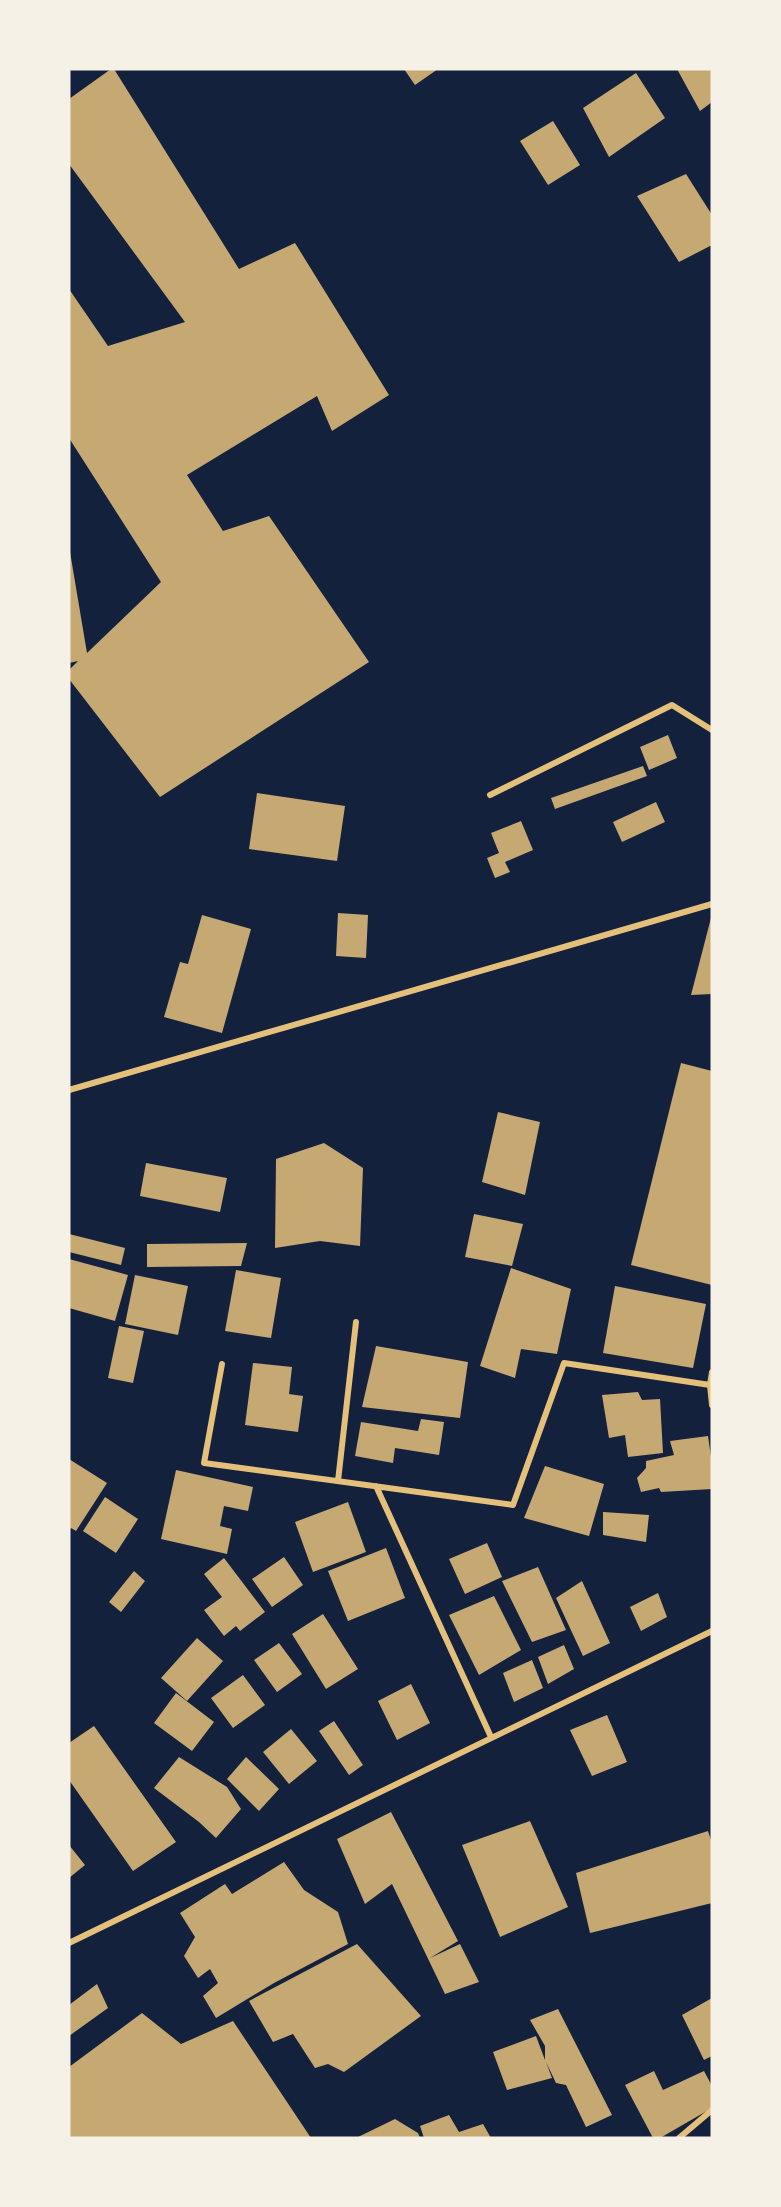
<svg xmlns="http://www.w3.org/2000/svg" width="781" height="2207" viewBox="0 0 781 2207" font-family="Overpass,sans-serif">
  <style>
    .building { fill: #c6a872 }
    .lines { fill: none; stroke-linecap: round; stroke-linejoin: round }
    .minor { stroke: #e5c07b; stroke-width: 6 }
  </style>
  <rect width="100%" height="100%" fill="#14213d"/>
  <path class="building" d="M 111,69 L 114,69 L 239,269 L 295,243 L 389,395 L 332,431 L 317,396 L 187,475 L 223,531 L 269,516 L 369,662 L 160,797 L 69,679 L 69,670 L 78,661 L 69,663 L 69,546 L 87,653 L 161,582 L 69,438 L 69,289 L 108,346 L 185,322 L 69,164 L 69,99 Z
    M 404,69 L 438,69 L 415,85 Z
    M 677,69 L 712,69 L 712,102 L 700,111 Z
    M 636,73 L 665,118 L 609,157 L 583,108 Z
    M 553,121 L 580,165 L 548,185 L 520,141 Z
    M 686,174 L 712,215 L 712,245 L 679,262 L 637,196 Z
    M 668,735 L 677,758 L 649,770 L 640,747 Z
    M 643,766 L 647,776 L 555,809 L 551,798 Z
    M 257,793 L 345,806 L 337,861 L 249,849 Z
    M 656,802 L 665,822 L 622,842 L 613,822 Z
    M 521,821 L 533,850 L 505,862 L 510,872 L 495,878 L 487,858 L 499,853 L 491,833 Z
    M 338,913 L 368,915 L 366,958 L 336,956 Z
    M 202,915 L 251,929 L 222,1033 L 164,1017 L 180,962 L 188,964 Z
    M 711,918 L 712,994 L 691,995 Z
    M 681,1063 L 712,1071 L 712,1285 L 631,1265 Z
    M 498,1112 L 540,1122 L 525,1195 L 482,1182 Z
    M 324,1143 L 363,1168 L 360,1246 L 320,1241 L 275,1248 L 276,1159 Z
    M 146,1163 L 227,1178 L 220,1212 L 140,1196 Z
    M 474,1214 L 523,1224 L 512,1266 L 465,1257 Z
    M 69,1234 L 125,1248 L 121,1265 L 69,1252 Z
    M 247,1243 L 241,1266 L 147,1267 L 147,1244 Z
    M 69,1259 L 128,1275 L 115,1321 L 69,1308 Z
    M 511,1268 L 571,1289 L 557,1354 L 521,1349 L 515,1378 L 480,1366 Z
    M 236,1270 L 281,1278 L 271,1338 L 225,1331 Z
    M 135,1275 L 188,1286 L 178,1335 L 125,1324 Z
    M 615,1286 L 706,1304 L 693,1368 L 603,1353 Z
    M 119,1326 L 144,1331 L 133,1383 L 108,1378 Z
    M 376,1346 L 468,1362 L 460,1418 L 362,1407 Z
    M 253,1363 L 292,1367 L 289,1394 L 303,1396 L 298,1432 L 245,1425 Z
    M 638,1392 L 642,1400 L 660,1399 L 663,1453 L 628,1457 L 625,1435 L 609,1438 L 602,1395 Z
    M 421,1419 L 444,1422 L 439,1455 L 395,1448 L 393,1463 L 355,1456 L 361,1422 L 418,1431 Z
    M 708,1436 L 712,1464 L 712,1489 L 661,1492 L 659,1488 L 641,1492 L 637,1478 L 646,1468 L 646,1461 L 674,1455 L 670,1441 Z
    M 69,1459 L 107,1483 L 76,1531 L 71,1528 L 69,1531 Z
    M 545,1466 L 604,1484 L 589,1536 L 524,1518 Z
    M 176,1470 L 253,1487 L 248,1511 L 224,1506 L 220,1526 L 232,1529 L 227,1554 L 161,1539 Z
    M 105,1497 L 138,1519 L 116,1553 L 83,1531 Z
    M 348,1502 L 366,1552 L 313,1572 L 295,1522 Z
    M 603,1512 L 649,1515 L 646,1542 L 603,1535 Z
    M 487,1543 L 502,1577 L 465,1594 L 449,1559 Z
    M 386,1548 L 405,1598 L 348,1621 L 328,1571 Z
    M 284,1557 L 303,1585 L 272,1607 L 252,1579 Z
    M 224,1558 L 265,1612 L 240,1631 L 236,1626 L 224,1636 L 204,1610 L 222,1597 L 204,1574 Z
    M 538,1567 L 566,1630 L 532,1642 L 502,1581 Z
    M 134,1571 L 145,1581 L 121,1612 L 109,1602 Z
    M 582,1581 L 610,1643 L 583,1656 L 556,1598 Z
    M 658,1593 L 667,1617 L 641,1631 L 630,1607 Z
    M 494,1596 L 521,1650 L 479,1675 L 449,1615 Z
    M 323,1614 L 358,1669 L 326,1689 L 292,1634 Z
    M 197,1638 L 223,1661 L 187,1701 L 161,1678 Z
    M 279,1643 L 302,1674 L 277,1692 L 254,1660 Z
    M 564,1645 L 574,1669 L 548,1684 L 538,1657 Z
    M 532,1660 L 543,1688 L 514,1702 L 503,1673 Z
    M 243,1675 L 265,1705 L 233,1728 L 211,1698 Z
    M 411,1684 L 430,1723 L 397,1740 L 378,1701 Z
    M 176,1693 L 214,1722 L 192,1751 L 154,1723 Z
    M 607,1715 L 627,1762 L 592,1776 L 570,1730 Z
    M 334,1721 L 363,1765 L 349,1775 L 319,1731 Z
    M 94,1726 L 176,1842 L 133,1871 L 69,1780 L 69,1743 Z
    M 291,1729 L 317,1761 L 289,1784 L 263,1752 Z
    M 179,1757 L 227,1787 L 241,1809 L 216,1838 L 199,1822 L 154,1788 Z
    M 246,1757 L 279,1789 L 259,1811 L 227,1779 Z
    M 391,1812 L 458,1941 L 430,1958 L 460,1944 L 479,1982 L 445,1994 L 392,1884 L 365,1904 L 337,1839 Z
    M 530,1821 L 568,1907 L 500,1937 L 462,1845 Z
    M 708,1831 L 712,1843 L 712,1903 L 590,1933 L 576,1873 Z
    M 69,1845 L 85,1865 L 69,1878 Z
    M 284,1862 L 304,1890 L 338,1912 L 348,1944 L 274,1983 L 216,2018 L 203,1996 L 218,1983 L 210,1969 L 198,1978 L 184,1956 L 195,1937 L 180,1913 L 225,1884 L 232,1894 Z
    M 357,1944 L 421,2016 L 344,2072 L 328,2064 L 315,2068 L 293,2034 L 273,2042 L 249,2001 Z
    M 97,1984 L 108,2008 L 69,2036 L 69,2005 Z
    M 712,1998 L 712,2056 L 704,2060 L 682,2015 Z
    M 558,2009 L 612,2115 L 586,2127 L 566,2085 L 556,2083 L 546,2062 L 552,2078 L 507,2090 L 493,2052 L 536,2036 L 545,2060 L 545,2046 L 530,2020 Z
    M 142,2013 L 181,2044 L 233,2021 L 311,2138 L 69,2138 L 69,2067 Z
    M 654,2071 L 663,2090 L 704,2071 L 712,2086 L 712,2108 L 660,2138 L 653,2138 L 625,2085 Z
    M 449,2115 L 459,2132 L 483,2124 L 491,2138 L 424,2138 L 420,2126 Z
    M 395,2119 L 418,2133 L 420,2138 L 356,2138 Z"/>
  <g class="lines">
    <path class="minor" d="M 490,795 L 672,705 L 712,730
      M 69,1090 L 712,904
      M 222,1364 L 204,1463 L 513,1505 L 564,1363 L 710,1385
      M 712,1372 L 710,1385 L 712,1405
      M 338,1481 L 356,1322
      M 376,1486 L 491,1737
      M 69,1943 L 712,1631
      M 679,2138 L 712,2110"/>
  </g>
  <rect width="781" height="2207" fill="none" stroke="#f6f1e7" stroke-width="141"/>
</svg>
